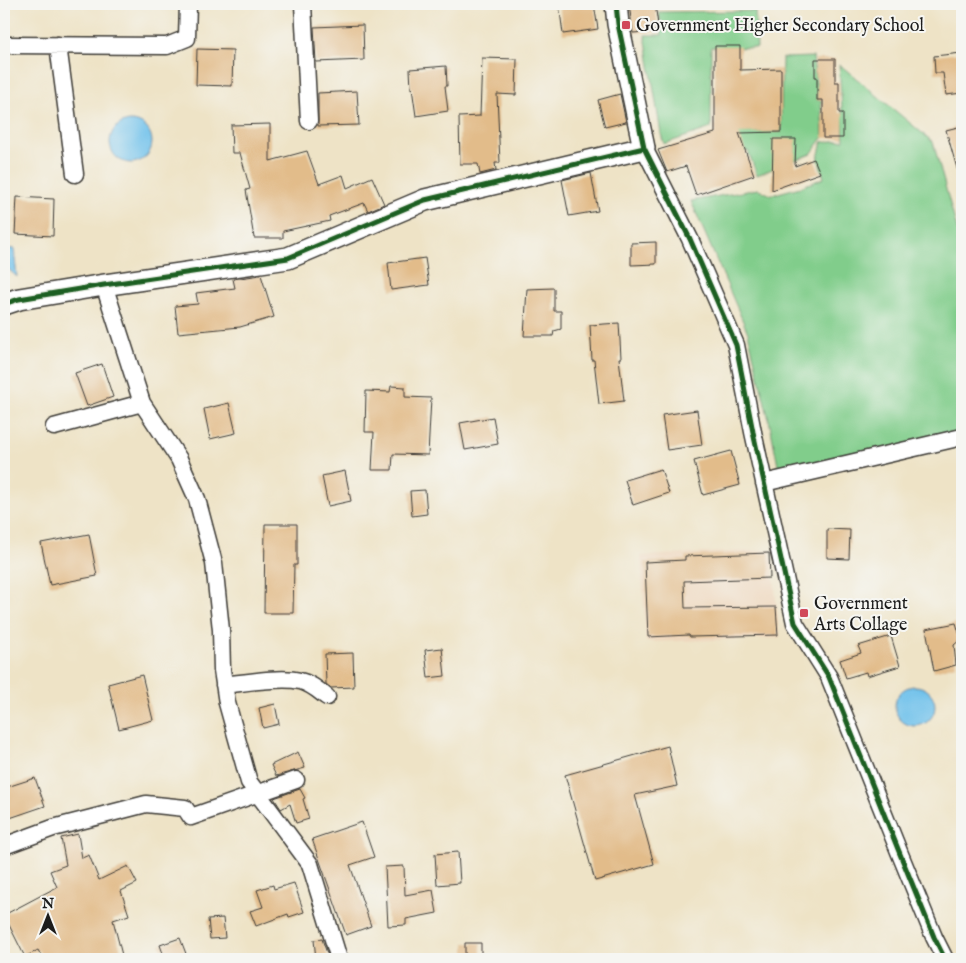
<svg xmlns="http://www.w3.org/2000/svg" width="966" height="963" viewBox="0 0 966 963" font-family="'IM FELL English',serif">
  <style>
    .built { fill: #eed6bb }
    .green { fill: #81cd8b; stroke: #4e7454 }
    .water { fill: #70c1eb; stroke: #466e84 }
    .building { fill: #e2bc8a }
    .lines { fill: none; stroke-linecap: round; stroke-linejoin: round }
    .minor-casing { stroke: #3c3a36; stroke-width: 19 }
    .tertiary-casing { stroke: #3c3a36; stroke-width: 24 }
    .minor { stroke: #fff; stroke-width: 16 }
    .tertiary { stroke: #fff; stroke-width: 21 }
    .cycleway-casing { stroke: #f6f6f2; stroke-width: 8 }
    .cycleway { stroke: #1b5e20; stroke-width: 5 }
    .poi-dot { fill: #d1495b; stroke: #f6f6f2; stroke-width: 2 }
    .labels { text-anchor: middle; stroke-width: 4; stroke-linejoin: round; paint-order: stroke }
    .poi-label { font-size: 18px; fill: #1c1c1c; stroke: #f6f6f2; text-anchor: start }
  </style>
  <rect width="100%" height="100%" fill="#f6f6f2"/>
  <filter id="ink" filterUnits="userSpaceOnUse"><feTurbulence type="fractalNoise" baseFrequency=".02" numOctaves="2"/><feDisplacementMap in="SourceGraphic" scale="10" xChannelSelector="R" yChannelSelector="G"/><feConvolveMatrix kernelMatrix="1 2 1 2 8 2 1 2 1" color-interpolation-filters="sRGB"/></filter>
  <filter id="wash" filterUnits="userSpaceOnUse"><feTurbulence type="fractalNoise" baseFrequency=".0096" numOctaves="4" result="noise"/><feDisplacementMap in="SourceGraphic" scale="20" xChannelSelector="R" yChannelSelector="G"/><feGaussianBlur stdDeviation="1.12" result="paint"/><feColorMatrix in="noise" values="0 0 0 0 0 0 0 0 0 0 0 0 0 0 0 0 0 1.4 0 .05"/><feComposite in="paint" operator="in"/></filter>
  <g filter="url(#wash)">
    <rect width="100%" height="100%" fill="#eee3c6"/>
    <path class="built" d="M 771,550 L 780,638 L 646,642 L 641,556 Z"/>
    <path class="green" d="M 755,11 L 757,48 L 711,47 L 711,128 L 664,144 L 661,134 L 645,35 L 662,35 L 659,12 Z
      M 813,57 C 814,72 817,85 817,100 L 821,100 L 823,138 L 811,154 L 757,175 L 748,151 L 735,155 L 725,132 L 781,132 L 782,58 Z
      M 839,64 L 933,142 L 962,247 L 962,433 L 781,481 L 769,420 L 748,333 L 691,201 L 758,189 L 771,195 L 800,187 L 824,178 L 818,158 L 822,142 L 844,140 Z"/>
    <path class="water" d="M110 142a21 21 0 1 1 42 0a21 21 0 1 1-42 0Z
      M 4,248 L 14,249 L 17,277 L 6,267 L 4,269 Z
      M895 706a20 20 0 1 1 40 0a20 20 0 1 1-40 0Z"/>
    <g id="blocks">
      <path class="building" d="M 559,4 L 594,4 L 598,29 L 563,34 Z
        M 629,4 L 655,4 L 659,31 L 633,33 Z
        M 363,25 L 364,60 L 316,62 L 314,27 Z
        M 715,46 L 740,46 L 740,70 L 781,69 L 781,132 L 739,133 L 754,175 L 696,195 L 686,166 L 667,172 L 658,150 L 715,133 Z
        M 197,49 L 233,50 L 232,86 L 196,85 Z
        M 962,53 L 962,93 L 946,95 L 943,73 L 935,73 L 934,56 Z
        M 482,58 L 517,59 L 516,95 L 497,94 L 500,163 L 495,163 L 496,170 L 480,174 L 478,164 L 460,164 L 459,117 L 480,116 Z
        M 815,59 L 835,59 L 835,82 L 839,82 L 839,113 L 843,113 L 843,138 L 823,138 L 823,100 L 817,100 L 817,77 L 815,77 Z
        M 446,66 L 447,86 L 445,86 L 448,111 L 416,116 L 412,88 L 411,89 L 410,69 Z
        M 357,91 L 359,125 L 318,126 L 318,93 Z
        M 620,94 L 626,122 L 605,127 L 598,100 Z
        M 270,124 L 270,161 L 307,151 L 319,184 L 343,175 L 347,188 L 372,177 L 384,204 L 368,211 L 364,203 L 329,216 L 330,221 L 283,231 L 283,238 L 254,238 L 246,190 L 250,189 L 240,153 L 232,153 L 231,125 Z
        M 962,126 L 962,172 L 958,172 L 946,130 Z
        M 773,139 L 796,139 L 795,166 L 814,159 L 820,173 L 772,190 Z
        M 591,173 L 598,211 L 569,216 L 562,180 Z
        M 17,197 L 54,199 L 53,236 L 15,234 Z
        M 656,242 L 656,264 L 631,265 L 631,243 Z
        M 425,258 L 429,285 L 391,290 L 388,263 Z
        M 261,275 L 274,317 L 240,327 L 178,333 L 175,306 L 198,304 L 196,293 L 235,288 L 233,279 Z
        M 554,288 L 554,311 L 561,311 L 561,329 L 554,331 L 553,336 L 524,336 L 527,289 Z
        M 619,323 L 621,358 L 619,358 L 624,401 L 599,404 L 594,360 L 592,360 L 590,325 Z
        M 102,364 L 113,397 L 87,406 L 75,373 Z
        M 391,386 L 405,387 L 405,397 L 431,398 L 428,455 L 393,454 L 392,470 L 372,470 L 374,432 L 365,432 L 366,391 L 390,392 Z
        M 229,403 L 236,433 L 210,439 L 204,409 Z
        M 697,410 L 702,445 L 667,450 L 662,415 Z
        M 493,417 L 498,444 L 465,450 L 460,423 Z
        M 731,451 L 740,485 L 703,495 L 694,461 Z
        M 661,469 L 669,493 L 633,505 L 625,480 Z
        M 345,471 L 351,501 L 328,506 L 322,476 Z
        M 425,490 L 427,514 L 412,516 L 410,491 Z
        M 265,524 L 297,524 L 297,565 L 294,565 L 293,613 L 264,613 Z
        M 827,529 L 850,530 L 849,559 L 827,558 Z
        M 89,534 L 97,576 L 50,585 L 41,543 Z
        M 769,553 L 770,578 L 684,581 L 685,608 L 776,607 L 778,635 L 690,637 L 689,635 L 648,637 L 645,562 L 685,560 L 685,556 Z
        M 956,623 L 961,639 L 954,645 L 956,665 L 934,671 L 926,629 Z
        M 891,636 L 900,666 L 867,676 L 866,672 L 846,678 L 840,660 L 861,653 L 858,646 Z
        M 442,648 L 445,676 L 428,678 L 425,650 Z
        M 353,653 L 354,687 L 331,688 L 326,684 L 325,654 Z
        M 142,675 L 153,720 L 119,729 L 108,684 Z
        M 275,704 L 279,724 L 263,728 L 259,708 Z
        M 668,746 L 677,786 L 635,795 L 654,864 L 595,881 L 565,775 Z
        M 298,752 L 305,768 L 276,776 L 271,765 Z
        M 35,778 L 45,806 L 4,820 L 4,788 Z
        M 300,789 L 305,798 L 303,799 L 309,819 L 296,823 L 290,804 L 281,809 L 274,798 Z
        M 362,822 L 374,857 L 350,865 L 371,926 L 346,935 L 312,839 Z
        M 78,834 L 82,858 L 89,855 L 99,880 L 128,866 L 137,883 L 121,891 L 129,915 L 113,920 L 123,959 L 43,959 L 38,950 L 25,957 L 4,915 L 57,887 L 50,871 L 66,865 L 61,838 Z
        M 458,852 L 460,883 L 437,885 L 435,854 Z
        M 404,866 L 405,895 L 433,890 L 437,913 L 406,919 L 406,925 L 388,926 L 385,867 Z
        M 294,883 L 304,912 L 289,917 L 288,914 L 256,926 L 250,911 L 263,907 L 257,890 L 273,885 L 274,889 Z
        M 223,918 L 225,938 L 210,939 L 208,919 Z
        M 180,938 L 188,959 L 165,959 L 160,945 Z
        M 322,939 L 329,959 L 316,959 L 314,940 Z
        M 465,943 L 481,943 L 481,959 L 465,959 Z"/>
    </g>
  </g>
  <g filter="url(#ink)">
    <use href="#blocks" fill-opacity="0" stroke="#3c3a36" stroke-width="1"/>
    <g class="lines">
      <g class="minor-casing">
        <path id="minor" d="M 303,4 L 309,121
          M 4,45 L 167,46 L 187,38 L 188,4
          M 58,45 L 75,174
          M 644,148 L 690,239 L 736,345 L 753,432 L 795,623 L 829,677 L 900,854 L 934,937 L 945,959
          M 142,403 L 179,459 L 197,499 L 214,563 L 221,630 L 222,670 L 227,703 L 249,782 L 310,864 L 339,959
          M 54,427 L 142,403 L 104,285
          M 764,483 L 962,437
          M 224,685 C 243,683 282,676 300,681 C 310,683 319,691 327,697
          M 4,846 L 53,828 L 146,804 L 185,808 L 191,817 L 296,780"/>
      </g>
      <g class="tertiary-casing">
        <path id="tertiary" d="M 4,304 L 19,299 L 104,285 L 288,258 L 425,200 L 644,148 L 618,24 L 616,4"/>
      </g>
      <use href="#minor" class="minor"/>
      <use href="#tertiary" class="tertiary"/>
      <g class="cycleway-casing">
        <path id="cycleway" d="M 616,4 L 618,24 L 644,148 L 690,239 L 736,345 L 753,432 L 795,623 L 829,677 L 900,854 L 934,937 L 945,959
          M 4,304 L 19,299 L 104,285 L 288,258 L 425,200 L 644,148"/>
      </g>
      <use href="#cycleway" class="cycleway"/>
    </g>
  </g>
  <g class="poi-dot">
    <rect x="621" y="20" width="10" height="10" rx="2.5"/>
    <rect x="799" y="608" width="10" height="10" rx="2.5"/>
  </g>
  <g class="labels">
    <g class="poi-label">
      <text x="636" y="31">Government Higher Secondary School</text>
      <text x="814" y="609">Government<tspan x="814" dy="21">Arts Collage</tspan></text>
    </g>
  </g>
  <rect width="966" height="963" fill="none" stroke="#f6f6f2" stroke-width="20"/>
  <g transform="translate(48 916)" stroke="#f6f6f2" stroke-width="4" paint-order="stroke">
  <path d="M0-4L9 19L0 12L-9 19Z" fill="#1c1c1c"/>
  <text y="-8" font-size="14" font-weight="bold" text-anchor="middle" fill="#1c1c1c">N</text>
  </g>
</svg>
